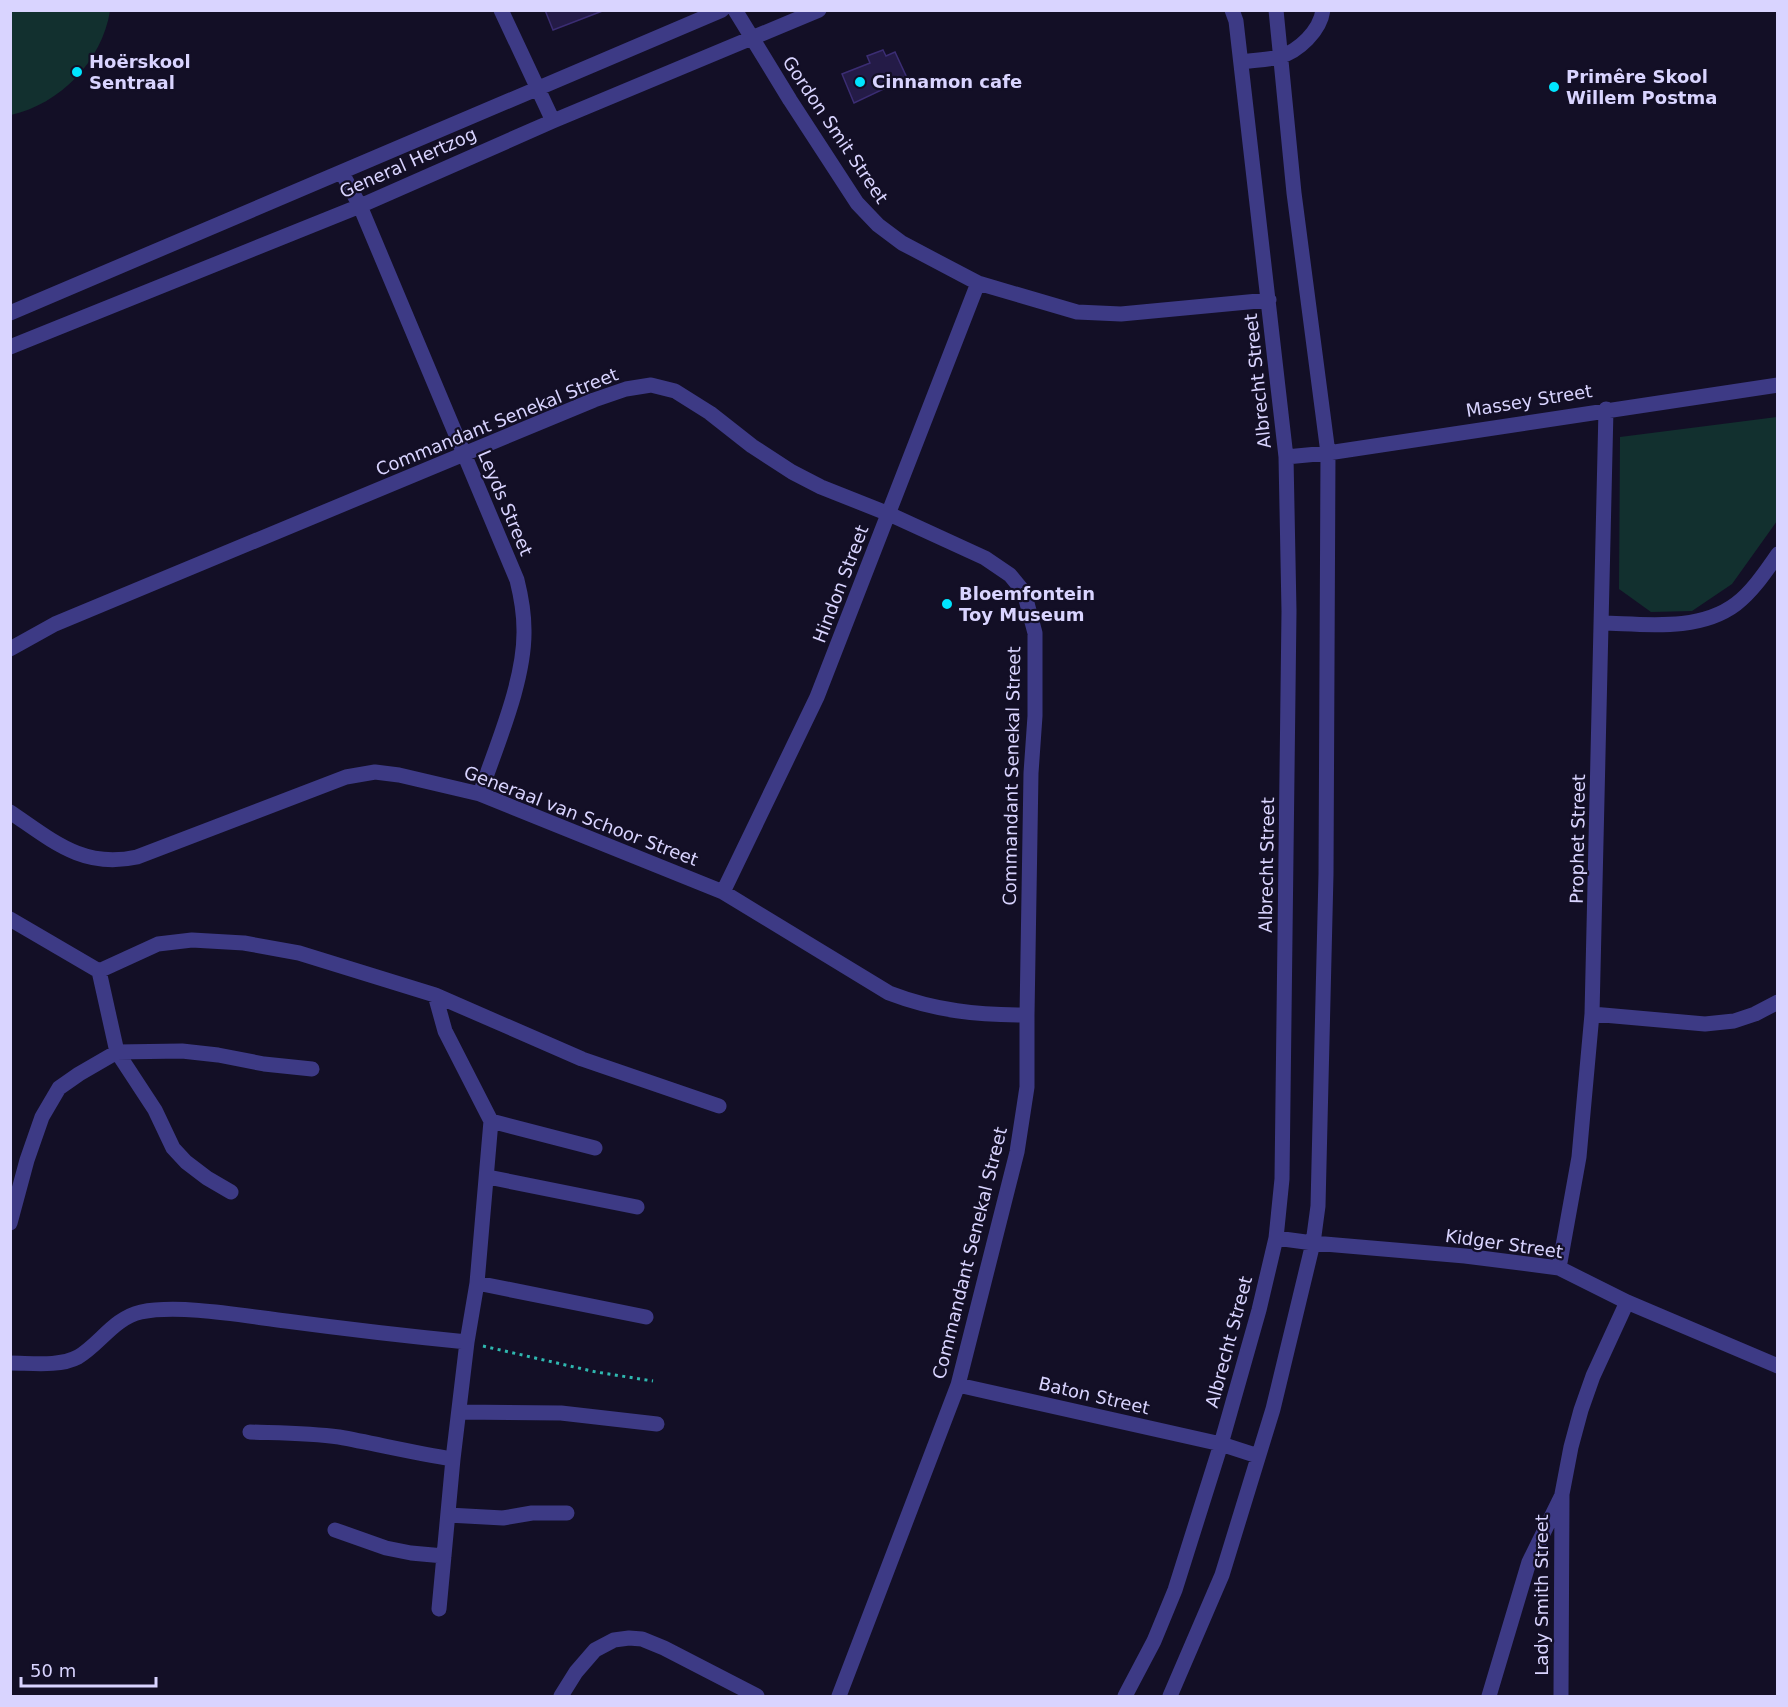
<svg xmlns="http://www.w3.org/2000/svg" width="1788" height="1707" viewBox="0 0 1788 1707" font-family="'DejaVu Sans',sans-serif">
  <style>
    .green { fill: #12302f }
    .building { fill: #241b47; stroke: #3b2d73; stroke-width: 1.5 }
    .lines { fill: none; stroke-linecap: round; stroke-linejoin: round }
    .path { stroke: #2fb8b0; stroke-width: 3; stroke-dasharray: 3 4.5; stroke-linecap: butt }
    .minor { stroke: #3d3a85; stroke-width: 15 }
    .poi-dot { fill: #00e5ff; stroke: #130f26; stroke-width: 2 }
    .labels { text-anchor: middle; stroke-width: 4.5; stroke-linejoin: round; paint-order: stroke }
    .poi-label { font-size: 18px; font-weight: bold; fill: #d9d4ff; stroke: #130f26; text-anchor: start }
    .street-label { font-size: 18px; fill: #d9d4ff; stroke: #130f26 }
  </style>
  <rect width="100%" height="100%" fill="#130f26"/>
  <path class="green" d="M 10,11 L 110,11 C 102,61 60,104 11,115 Z
    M 1777,417 L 1777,521 L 1732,584 L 1692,611 L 1651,612 L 1619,589 L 1620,437 Z"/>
  <path class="building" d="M 545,10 L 605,10 L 553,30 Z
    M 883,50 L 886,56 L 895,52 L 907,78 L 854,103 L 842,74 L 870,63 L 867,56 Z"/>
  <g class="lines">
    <path class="path" d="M 483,1346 L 596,1372 L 653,1381"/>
    <path class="minor" d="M 501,10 L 553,121
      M 735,10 L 790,100 L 857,203 L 878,225 L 902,243 L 978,283 L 1077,312 L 1121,314 L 1269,300
      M 1241,62 C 1253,60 1267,60 1279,57 C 1299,51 1320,31 1323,10
      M 342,173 L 360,206 L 517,580 C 521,596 524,613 524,630 C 525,681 496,746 480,794
      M 10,313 L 722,10
      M 10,347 L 360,206 L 553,121 L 819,10
      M 1286,457 L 1328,453 L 1778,385
      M 1602,623 C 1645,624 1699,632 1736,604 C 1753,591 1766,571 1778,554
      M 10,649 L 55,624 L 594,400 L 626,389 L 651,385 L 675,391 L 710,413 L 752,446 L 792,472 L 821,487 L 889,514 L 985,558 L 1010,575 L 1024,592 L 1035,633 L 1035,716 L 1031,773 L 1027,1015 L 1027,1087 L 1017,1152 L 958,1385 L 839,1696
      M 10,812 C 53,841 83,869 137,857 L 346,777 L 375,772 L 399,775 L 480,794 L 723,892 L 889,993 C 936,1011 977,1015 1027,1015
      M 723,892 L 817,697 L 978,283
      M 10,919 L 99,971
      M 435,995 L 445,1031 L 491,1121 L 477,1283 L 467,1342 L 453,1459 L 439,1609
      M 1592,1014 L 1705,1024 L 1734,1021 L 1755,1014 L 1778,1002
      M 491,1121 L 595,1148
      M 488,1177 L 637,1207
      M 231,1192 L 207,1178 L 186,1162 L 173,1148 L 155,1110 L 117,1052 L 99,971 L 158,944 L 192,940 L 244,943 L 299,953 L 435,995 L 582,1059 L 719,1106
      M 10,1223 L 27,1160 L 42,1117 L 59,1088 L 79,1074 L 117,1052 L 182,1051 L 218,1055 L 264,1064 L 312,1069
      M 1276,1238 L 1313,1243 L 1465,1256 L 1559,1268 L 1627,1302 L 1778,1366
      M 1559,1268 L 1579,1157 L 1592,1014 L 1606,409
      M 477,1283 L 646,1317
      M 10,1363 C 31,1363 59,1367 78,1357 C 100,1344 114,1318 141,1312 C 180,1304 245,1316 286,1321 C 346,1329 406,1336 467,1342
      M 958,1385 L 1221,1444 L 1258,1456
      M 459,1412 L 561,1413 L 657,1424
      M 250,1432 C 280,1433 310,1433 339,1437 C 377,1444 415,1453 453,1459
      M 448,1515 L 503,1518 L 532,1513 L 567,1513
      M 335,1530 L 386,1548 L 411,1553 L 444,1556
      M 561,1696 L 576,1672 L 595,1650 L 614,1640 L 629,1638 L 642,1639 L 664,1648 L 757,1696
      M 1125,1696 L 1154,1641 L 1175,1590 L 1221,1444 L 1259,1310 L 1276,1238 L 1282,1179 L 1289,611 L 1286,457 L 1236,21 L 1232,10
      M 1170,1696 L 1222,1575 L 1273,1409 L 1313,1243 L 1318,1206 L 1326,874 L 1328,453 L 1294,193 L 1276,10
      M 1489,1696 L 1529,1562 L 1561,1497
      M 1561,1696 L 1562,1494 L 1571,1447 L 1581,1410 L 1593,1376 L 1627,1302"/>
  </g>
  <g class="poi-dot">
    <circle cx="77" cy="72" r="6"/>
    <circle cx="860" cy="82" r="6"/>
    <circle cx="1554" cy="87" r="6"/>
    <circle cx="947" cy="604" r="6"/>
  </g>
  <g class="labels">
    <g class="poi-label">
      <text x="89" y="68">Hoërskool<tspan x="89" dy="21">Sentraal</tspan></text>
      <text x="1566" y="83">Primêre Skool<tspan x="1566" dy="21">Willem Postma</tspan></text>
      <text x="872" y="88">Cinnamon cafe</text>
      <text x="959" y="600">Bloemfontein<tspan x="959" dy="21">Toy Museum</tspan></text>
    </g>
    <g class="street-label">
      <text transform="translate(835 130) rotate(56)" y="6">Gordon Smit Street</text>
      <text transform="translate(408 163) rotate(-24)" y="6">General Hertzog</text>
      <text transform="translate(1258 381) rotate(-96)" y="6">Albrecht Street</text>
      <text transform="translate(1529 401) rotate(-9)" y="6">Massey Street</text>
      <text transform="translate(497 422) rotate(-22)" y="6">Commandant Senekal Street</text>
      <text transform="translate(505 503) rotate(67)" y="6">Leyds Street</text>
      <text transform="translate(841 584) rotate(-69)" y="6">Hindon Street</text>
      <text transform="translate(1012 776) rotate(-89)" y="6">Commandant Senekal Street</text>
      <text transform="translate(581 816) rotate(21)" y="6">Generaal van Schoor Street</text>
      <text transform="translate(1578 839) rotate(-89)" y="6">Prophet Street</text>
      <text transform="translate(1267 865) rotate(-89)" y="6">Albrecht Street</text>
      <text transform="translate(1504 1244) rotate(8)" y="6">Kidger Street</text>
      <text transform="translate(970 1253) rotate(-76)" y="6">Commandant Senekal Street</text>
      <text transform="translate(1229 1342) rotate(-75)" y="6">Albrecht Street</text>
      <text transform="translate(1094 1396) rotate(13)" y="6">Baton Street</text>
      <text transform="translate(1542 1595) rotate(-90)" y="6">Lady Smith Street</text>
    </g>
  </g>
  <rect width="1788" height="1707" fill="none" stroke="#d9d4ff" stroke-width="24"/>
  <path d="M21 1677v9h135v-9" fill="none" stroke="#d9d4ff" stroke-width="3"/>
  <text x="30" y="1677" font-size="18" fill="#d9d4ff" stroke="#130f26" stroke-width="4.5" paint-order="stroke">50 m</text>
</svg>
